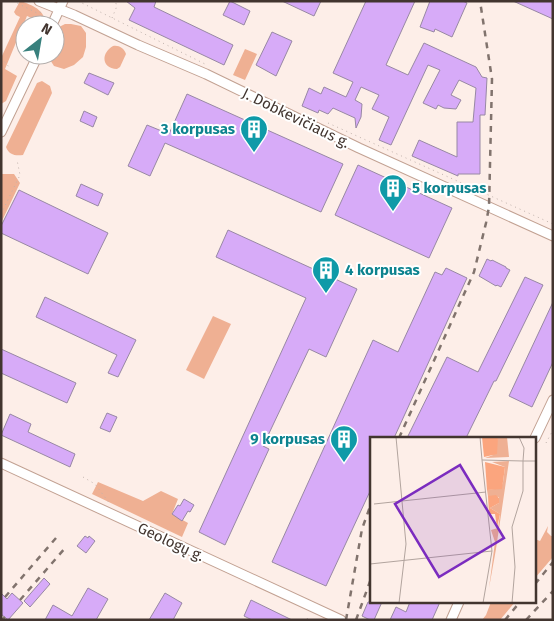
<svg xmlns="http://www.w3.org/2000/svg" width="554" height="621" viewBox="0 0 554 621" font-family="'Fira Sans',sans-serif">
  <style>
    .grass { fill: #efb093 }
    .building { fill: #d7abf8; stroke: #9888a4 }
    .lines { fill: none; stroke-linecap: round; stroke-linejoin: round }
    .minor-casing { stroke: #c2a192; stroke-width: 11 }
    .path { stroke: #c0b2ac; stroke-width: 1; stroke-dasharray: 1 4; stroke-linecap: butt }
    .minor { stroke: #fff; stroke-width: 9 }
    .rail { stroke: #81736d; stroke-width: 2.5; stroke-dasharray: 6 6; stroke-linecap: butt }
    .labels { text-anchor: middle; stroke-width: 4; stroke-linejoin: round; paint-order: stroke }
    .street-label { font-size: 15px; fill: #42352f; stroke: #fff }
    .culture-label { font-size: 15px; font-weight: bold; fill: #0d838f; stroke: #fff; text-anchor: end }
    .inset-road { fill: none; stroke: #b2a49e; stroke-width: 1 }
    .view { fill: #7b2cbf; fill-opacity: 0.15; stroke: #7b2cbf; stroke-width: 2.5 }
    .inset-edge { fill: none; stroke: #42352f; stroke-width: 2.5 }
  </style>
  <rect width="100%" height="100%" fill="#fdeee8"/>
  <path class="grass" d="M 20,1 C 30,4 49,11 43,25 L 34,25 L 36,20 L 27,16 L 5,69 L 17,76 L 6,101 L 1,104 L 1,58 L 20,17 L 16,15 L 14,12 Z
    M 65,24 L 71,24 L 81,26 L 86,33 L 86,47 L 83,57 L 74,65 L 64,69 L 54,66 L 47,55 L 55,55 L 55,35 L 59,27 Z
    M 113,46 C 119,45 124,48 126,54 L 120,67 L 117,69 C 101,68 101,53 113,46 Z
    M 245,49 L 257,54 L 245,80 L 233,75 Z
    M 42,81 L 50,86 L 52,93 L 23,155 C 15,156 9,155 6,147 L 37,83 Z
    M 1,174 L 14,174 L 20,183 L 1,223 Z
    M 213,316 L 231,324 L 204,379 L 186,370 Z
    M 98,482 L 143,501 L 161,491 L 178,499 L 172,514 L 188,523 L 182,537 L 92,494 Z
    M 548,526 L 547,532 L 551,536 L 553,536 L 553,557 L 535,578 L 535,539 L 540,541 Z
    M 491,602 L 515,602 L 500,620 L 482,620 L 486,615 Z"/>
  <path class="building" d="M 126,1 L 156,1 L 154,7 L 233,45 L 224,65 L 129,20 L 135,8 Z
    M 230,1 L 250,11 L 244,25 L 223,15 Z
    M 282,1 L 321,1 L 314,16 Z
    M 366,1 L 415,1 L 386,65 L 408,75 L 424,43 L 476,67 L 482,77 L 487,78 L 485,115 L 480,115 L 480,174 L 458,174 L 458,176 L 412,156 L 419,140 L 457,157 L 457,122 L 473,122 L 476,88 L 459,80 L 451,95 L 461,100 L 456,109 L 444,108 L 438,105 L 436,109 L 423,103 L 440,70 L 428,65 L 391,145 L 379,140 L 389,117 L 372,109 L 379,95 L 361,87 L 355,100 L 362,104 L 361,117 L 356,128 L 355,118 L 333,108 L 328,114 L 319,110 L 318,113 L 302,106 L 309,88 L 321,94 L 324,87 L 346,97 L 353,82 L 333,73 Z
    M 430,1 L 463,1 L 467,3 L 452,37 L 435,29 L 434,32 L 420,27 Z
    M 513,1 L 553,1 L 553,19 Z
    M 272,32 L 292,41 L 276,76 L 256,65 Z
    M 89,73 L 114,83 L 108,95 L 84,83 Z
    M 187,94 L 343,164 L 321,212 L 165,143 L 150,176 L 128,166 L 147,125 L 169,134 Z
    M 84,111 L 97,117 L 93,127 L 80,121 Z
    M 358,165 L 452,208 L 429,258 L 335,215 Z
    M 81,184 L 103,194 L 98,206 L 76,196 Z
    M 19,190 L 108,233 L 88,274 L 1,233 L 1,226 Z
    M 228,230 L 357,289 L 326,357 L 309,349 L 263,446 L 269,449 L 225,545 L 199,532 L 306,298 L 216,257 Z
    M 487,259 L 491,261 L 492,260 L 506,267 L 506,268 L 510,270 L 501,287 L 497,285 L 496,286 L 479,276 Z
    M 446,268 L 467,278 L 394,438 L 372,438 L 372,487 L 326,586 L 272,562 L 373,340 L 398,352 L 435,272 L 442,275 Z
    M 525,277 L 543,285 L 496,381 L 494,381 L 466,438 L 407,438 L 447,357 L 478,372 Z
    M 45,297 L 136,340 L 118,377 L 108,373 L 117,355 L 36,317 Z
    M 553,302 L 553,362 L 532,407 L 509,396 Z
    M 1,349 L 76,383 L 67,403 L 1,373 Z
    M 107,413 L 117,417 L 110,432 L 100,428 Z
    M 10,414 L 31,424 L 28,432 L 75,454 L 70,467 L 1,435 Z
    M 184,499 L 194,505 L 190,512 L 188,511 L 182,521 L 172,514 L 178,505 L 180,506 Z
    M 85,536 L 88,538 L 89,536 L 95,541 L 86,553 L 77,546 Z
    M 44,578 L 50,584 L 30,607 L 24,601 Z
    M 88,588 L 108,599 L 96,620 L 45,620 L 53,605 L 72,616 Z
    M 1,593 L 7,599 L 12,593 L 23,603 L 8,620 L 1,614 Z
    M 165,593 L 182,603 L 173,620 L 149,620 Z
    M 251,600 L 292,620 L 252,620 L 244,616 Z
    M 368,602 L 382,602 L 374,620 L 370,620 L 362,616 Z
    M 410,602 L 440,602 L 432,620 L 390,620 L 396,607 L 406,612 Z"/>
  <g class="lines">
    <g class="minor-casing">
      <path id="minor" d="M 39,1 L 74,15 L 138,45 L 206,74 L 359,148 L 553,236
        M 52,25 L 63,1
        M 1,132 L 38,55
        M 535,438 L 553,400
        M 1,463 L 341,620
        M 451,620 L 459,602"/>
    </g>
    <path class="path" d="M 13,1 L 37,13 L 40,13 L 41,11
      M 78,1 L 205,64
      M 112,18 L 117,6 L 115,1
      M 1,58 L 10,68
      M 328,123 L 553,224
      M 1,214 L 20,175 L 17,160
      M 546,443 L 553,430
      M 83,477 L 95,484 L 110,504
      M 307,619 L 309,616"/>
    <use href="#minor" class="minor"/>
    <path class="rail" d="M 399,438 L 474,272 L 486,223 L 489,207 L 492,79 L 480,1
      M 535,584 L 553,562
      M 5,597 L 56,538
      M 20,600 L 66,547
      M 2,620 L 5,617
      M 346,620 L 362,529 L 372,501
      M 356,620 L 372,576
      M 505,620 L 520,602
      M 526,620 L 553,591"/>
  </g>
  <defs>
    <g id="building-pin" transform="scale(1.4375)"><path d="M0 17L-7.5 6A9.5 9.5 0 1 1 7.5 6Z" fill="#0f9aa8" stroke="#fff"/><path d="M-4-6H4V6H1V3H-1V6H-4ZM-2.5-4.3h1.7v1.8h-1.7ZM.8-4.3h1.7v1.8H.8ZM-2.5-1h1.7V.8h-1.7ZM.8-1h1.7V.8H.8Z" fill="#fff"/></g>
  </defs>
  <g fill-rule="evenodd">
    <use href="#building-pin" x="254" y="129"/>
    <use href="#building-pin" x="393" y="188"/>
    <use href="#building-pin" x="326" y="270"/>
    <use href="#building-pin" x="344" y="439"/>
  </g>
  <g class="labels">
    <g class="street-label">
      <text transform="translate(296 118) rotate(26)" y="5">J. Dobkevičiaus g.</text>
      <text transform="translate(171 542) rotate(25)" y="5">Geologų g.</text>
    </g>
    <g class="culture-label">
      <text x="235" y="134">3 korpusas</text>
      <text x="412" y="193" text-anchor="start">5 korpusas</text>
      <text x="345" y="275" text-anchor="start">4 korpusas</text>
      <text x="325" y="444">9 korpusas</text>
    </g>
  </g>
  <g transform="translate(370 437)">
    <rect width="166" height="166" fill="#fdeee8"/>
    <path d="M 128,0 L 137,0 L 139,20 L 115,21 L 123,18 ZM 139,24 L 126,112 L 119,151 L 125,105 L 121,93 L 128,91 L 130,77 L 120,71 L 129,66 L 129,60 L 118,59 L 117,53 L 131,51 L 133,45 L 135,30 L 122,25 Z" fill="#efb093"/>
    <path d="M 112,0 L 128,0 L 127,17 L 114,20 ZM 115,25 L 135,30 L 132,52 L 117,53 ZM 126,58 L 129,61 L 129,66 L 120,71 L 130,77 L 127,91 L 125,77 L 119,77 L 118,59 Z" fill="#fba57e"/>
    <path class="inset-road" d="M 26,0 L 36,107 L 29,166M 110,0 L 112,23 L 153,24M 149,0 L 154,11 L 153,24M 112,23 L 122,114 L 113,166M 4,67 L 116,55M 0,127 L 122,114M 142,166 L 145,130 L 142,90 L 153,54 L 153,24 L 167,24"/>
    <path class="view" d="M 90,28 L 134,101 L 69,140 L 25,67 Z"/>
    <rect width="166" height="166" class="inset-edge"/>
  </g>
  <rect width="554" height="621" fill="none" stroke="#42352f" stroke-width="5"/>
  <g transform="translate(40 40) rotate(31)"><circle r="24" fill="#ffffff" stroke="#b3aeac"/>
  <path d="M0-4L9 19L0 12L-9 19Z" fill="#38807d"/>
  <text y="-8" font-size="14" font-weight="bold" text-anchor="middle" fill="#42352f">N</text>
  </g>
</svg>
